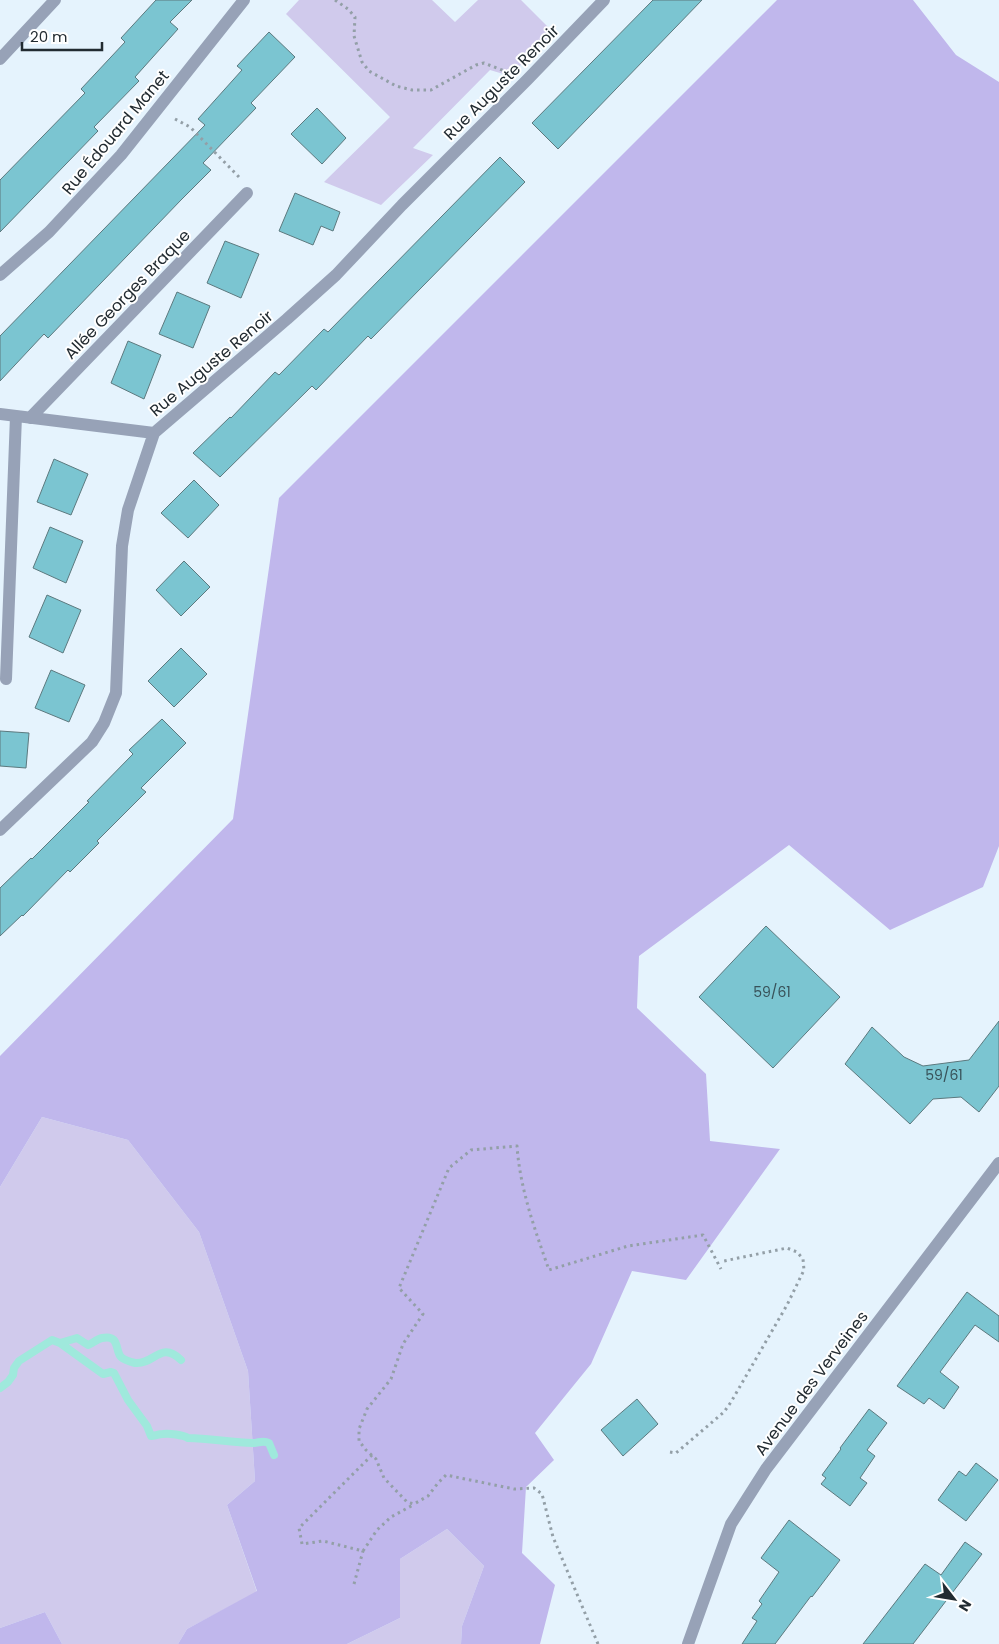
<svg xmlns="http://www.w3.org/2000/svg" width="999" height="1644" viewBox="0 0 999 1644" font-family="Poppins,sans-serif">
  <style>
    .green { fill: #d0caec }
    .forest { fill: #c0b7ec }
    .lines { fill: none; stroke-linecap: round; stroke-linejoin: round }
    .stream { stroke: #9fe9dc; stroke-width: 8 }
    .building { fill: #7bc5d1; stroke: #5c797e }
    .path { stroke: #939fa7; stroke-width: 3; stroke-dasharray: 2.5 4; stroke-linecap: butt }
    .street { stroke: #97a2b7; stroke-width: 12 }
    .labels { text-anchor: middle; stroke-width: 4; stroke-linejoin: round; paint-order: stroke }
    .number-label { font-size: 14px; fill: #385259 }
    .street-label { font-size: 16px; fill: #222b31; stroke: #fff }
  </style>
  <rect width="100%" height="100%" fill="#e5f3fd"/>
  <path class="green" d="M 299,0 L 432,0 L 455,22 L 478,0 L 521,0 L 553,32 L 510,76 L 490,70 L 413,148 L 433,155 L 381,205 L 324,182 L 390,117 L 286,14 Z
    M 42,1117 L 128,1140 L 199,1232 L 248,1371 L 255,1481 L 227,1505 L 257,1592 L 187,1629 L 178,1644 L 62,1644 L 45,1612 L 0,1628 L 0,1187 Z
    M 447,1529 L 484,1566 L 462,1626 L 461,1644 L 347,1644 L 400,1618 L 400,1559 Z"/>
  <path class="forest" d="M 777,0 L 913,0 L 956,55 L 999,82 L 999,846 L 983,887 L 890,930 L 789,845 L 639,956 L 637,1008 L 706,1074 L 710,1141 L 780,1149 L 686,1280 L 632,1271 L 591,1364 L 535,1433 L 554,1460 L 526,1487 L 522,1553 L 555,1585 L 540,1644 L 461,1644 L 462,1626 L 484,1566 L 447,1529 L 400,1559 L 400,1618 L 347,1644 L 178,1644 L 187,1629 L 257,1591 L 227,1505 L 255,1481 L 248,1371 L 199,1232 L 128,1140 L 42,1117 L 0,1187 L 0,1056 L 233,819 L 279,498 Z
    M 45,1612 L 62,1644 L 0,1644 L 0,1628 Z"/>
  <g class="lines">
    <path class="stream" d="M 60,1343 L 103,1374 L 111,1372 L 114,1373 L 128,1400 L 147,1426 L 151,1436 C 155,1436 158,1434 163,1434 C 169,1433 183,1435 188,1438 C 210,1438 232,1443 253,1443 C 259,1443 263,1440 269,1443 L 274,1455
      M 0,1388 L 8,1382 L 13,1375 L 14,1368 L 19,1361 L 52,1340 L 60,1343 L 77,1338 L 88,1345 C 93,1343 97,1339 102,1338 C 120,1334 115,1351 121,1357 C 124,1360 131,1362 135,1363 C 154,1365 161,1340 181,1360"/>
  </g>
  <path class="building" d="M 156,0 L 192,0 L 170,22 L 178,29 L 135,77 L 139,81 L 94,127 L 98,131 L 0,232 L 0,180 L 85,93 L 81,89 L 125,42 L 121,38 Z
    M 653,0 L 702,0 L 558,149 L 532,123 Z
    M 269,32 L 295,57 L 251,103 L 256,108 L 203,163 L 211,170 L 181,200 L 48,338 L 44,334 L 0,381 L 0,336 L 205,125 L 198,119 L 242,70 L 237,66 Z
    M 317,108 L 346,138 L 322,164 L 291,134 Z
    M 500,157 L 525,182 L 371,339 L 368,336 L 316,390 L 312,386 L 220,477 L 193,453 L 230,417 L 231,418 L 275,372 L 279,375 L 324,329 L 328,332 Z
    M 295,193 L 340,212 L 333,231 L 321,226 L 313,245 L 279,231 Z
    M 225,241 L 259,254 L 241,298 L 207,283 Z
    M 177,292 L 210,306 L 193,348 L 159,334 Z
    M 128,341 L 161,355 L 144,399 L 111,383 Z
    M 54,459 L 88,474 L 71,515 L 37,502 Z
    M 194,480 L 219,505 L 188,538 L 161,513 Z
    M 50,527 L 83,541 L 66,583 L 33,568 Z
    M 184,561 L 210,587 L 181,616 L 156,590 Z
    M 47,595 L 81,610 L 63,653 L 29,637 Z
    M 181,648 L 207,674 L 174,707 L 148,681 Z
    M 51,670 L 85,685 L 69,722 L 35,708 Z
    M 162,719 L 186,743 L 141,788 L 146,792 L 97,841 L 99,843 L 70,872 L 68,870 L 23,916 L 22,915 L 0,936 L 0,888 L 31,858 L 32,859 L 89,802 L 87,801 L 133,754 L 129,750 Z
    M 0,731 L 29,733 L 26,768 L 0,766 Z
    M 766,926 L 840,997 L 773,1068 L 699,997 Z
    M 999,1021 L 999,1086 L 979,1112 L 961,1097 L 933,1099 L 910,1124 L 845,1064 L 872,1027 L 904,1057 L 923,1066 L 969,1060 Z
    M 967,1292 L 999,1316 L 999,1342 L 975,1325 L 940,1372 L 959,1387 L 944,1409 L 929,1398 L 924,1404 L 897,1386 Z
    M 637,1399 L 658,1424 L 623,1456 L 601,1430 Z
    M 869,1409 L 887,1423 L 867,1450 L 875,1456 L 860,1478 L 867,1483 L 850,1506 L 821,1484 L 826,1478 L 822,1475 L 841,1449 L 840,1448 Z
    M 976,1463 L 998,1480 L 966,1521 L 938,1500 L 959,1471 L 966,1476 Z
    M 789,1520 L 840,1560 L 812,1597 L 811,1596 L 775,1644 L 742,1644 L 757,1621 L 752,1618 L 762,1604 L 759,1601 L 779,1572 L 761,1558 Z
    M 965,1542 L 982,1554 L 913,1644 L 863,1644 L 925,1564 L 941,1575 Z"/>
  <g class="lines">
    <path class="path" d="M 335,0 L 348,9 L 355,17 L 354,36 L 362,62 L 369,71 L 396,86 L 412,90 L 431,90 L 476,65 L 484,63 L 507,72
      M 175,119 L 190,127 L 239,177
      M 670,1452 L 676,1453 L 724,1412 L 731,1402 L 787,1305 L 804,1270 L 803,1259 L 797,1252 L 787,1248 L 724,1261
      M 372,1455 L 299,1528 L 302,1544 L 323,1541 L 363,1551 L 377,1530 L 391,1517 L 413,1505
      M 354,1584 L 363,1551
      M 598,1644 L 553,1537 L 542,1494 L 534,1488 L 514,1489 L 446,1475 L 438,1483 L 428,1496 L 414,1504 L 407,1502 L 384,1478 L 376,1459 L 366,1450 L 359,1441 L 359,1429 L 367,1409 L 391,1379 L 403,1344 L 423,1314 L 399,1288 L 449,1168 L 471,1150 L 517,1146 C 520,1189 535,1230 549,1270 L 628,1246 L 703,1235 L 721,1269"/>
    <path class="street" d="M 0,59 L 55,0
      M 0,275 L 49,232 L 121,155 L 244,0
      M 0,414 L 154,433
      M 30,418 L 247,193
      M 6,679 L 16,416
      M 0,830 L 92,742 L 104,723 L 116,693 L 122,546 L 128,510 L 154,433 L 287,319 L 336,275 L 402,205 L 527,80 L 604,0
      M 688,1644 L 731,1524 L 766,1469 L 999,1163"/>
  </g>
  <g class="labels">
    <g class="number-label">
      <text x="772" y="997">59/61</text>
      <text x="944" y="1080">59/61</text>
    </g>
    <g class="street-label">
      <text transform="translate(501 82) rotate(-45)" y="6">Rue Auguste Renoir</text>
      <text transform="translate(115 132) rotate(-50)" y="6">Rue Édouard Manet</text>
      <text transform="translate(127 294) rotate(-46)" y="6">Allée Georges Braque</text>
      <text transform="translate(211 363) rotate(-40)" y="6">Rue Auguste Renoir</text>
      <text transform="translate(811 1383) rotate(-53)" y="6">Avenue des Verveines</text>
    </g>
  </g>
  <g transform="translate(954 1599) rotate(121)" stroke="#ffffff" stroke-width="4" paint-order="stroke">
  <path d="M0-4L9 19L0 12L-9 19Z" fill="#222b31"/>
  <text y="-8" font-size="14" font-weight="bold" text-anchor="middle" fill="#222b31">N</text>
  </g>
  <path d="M22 42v8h80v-8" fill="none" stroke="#222b31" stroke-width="2.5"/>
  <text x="30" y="42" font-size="15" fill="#222b31" stroke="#ffffff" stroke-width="4" paint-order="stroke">20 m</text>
</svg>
